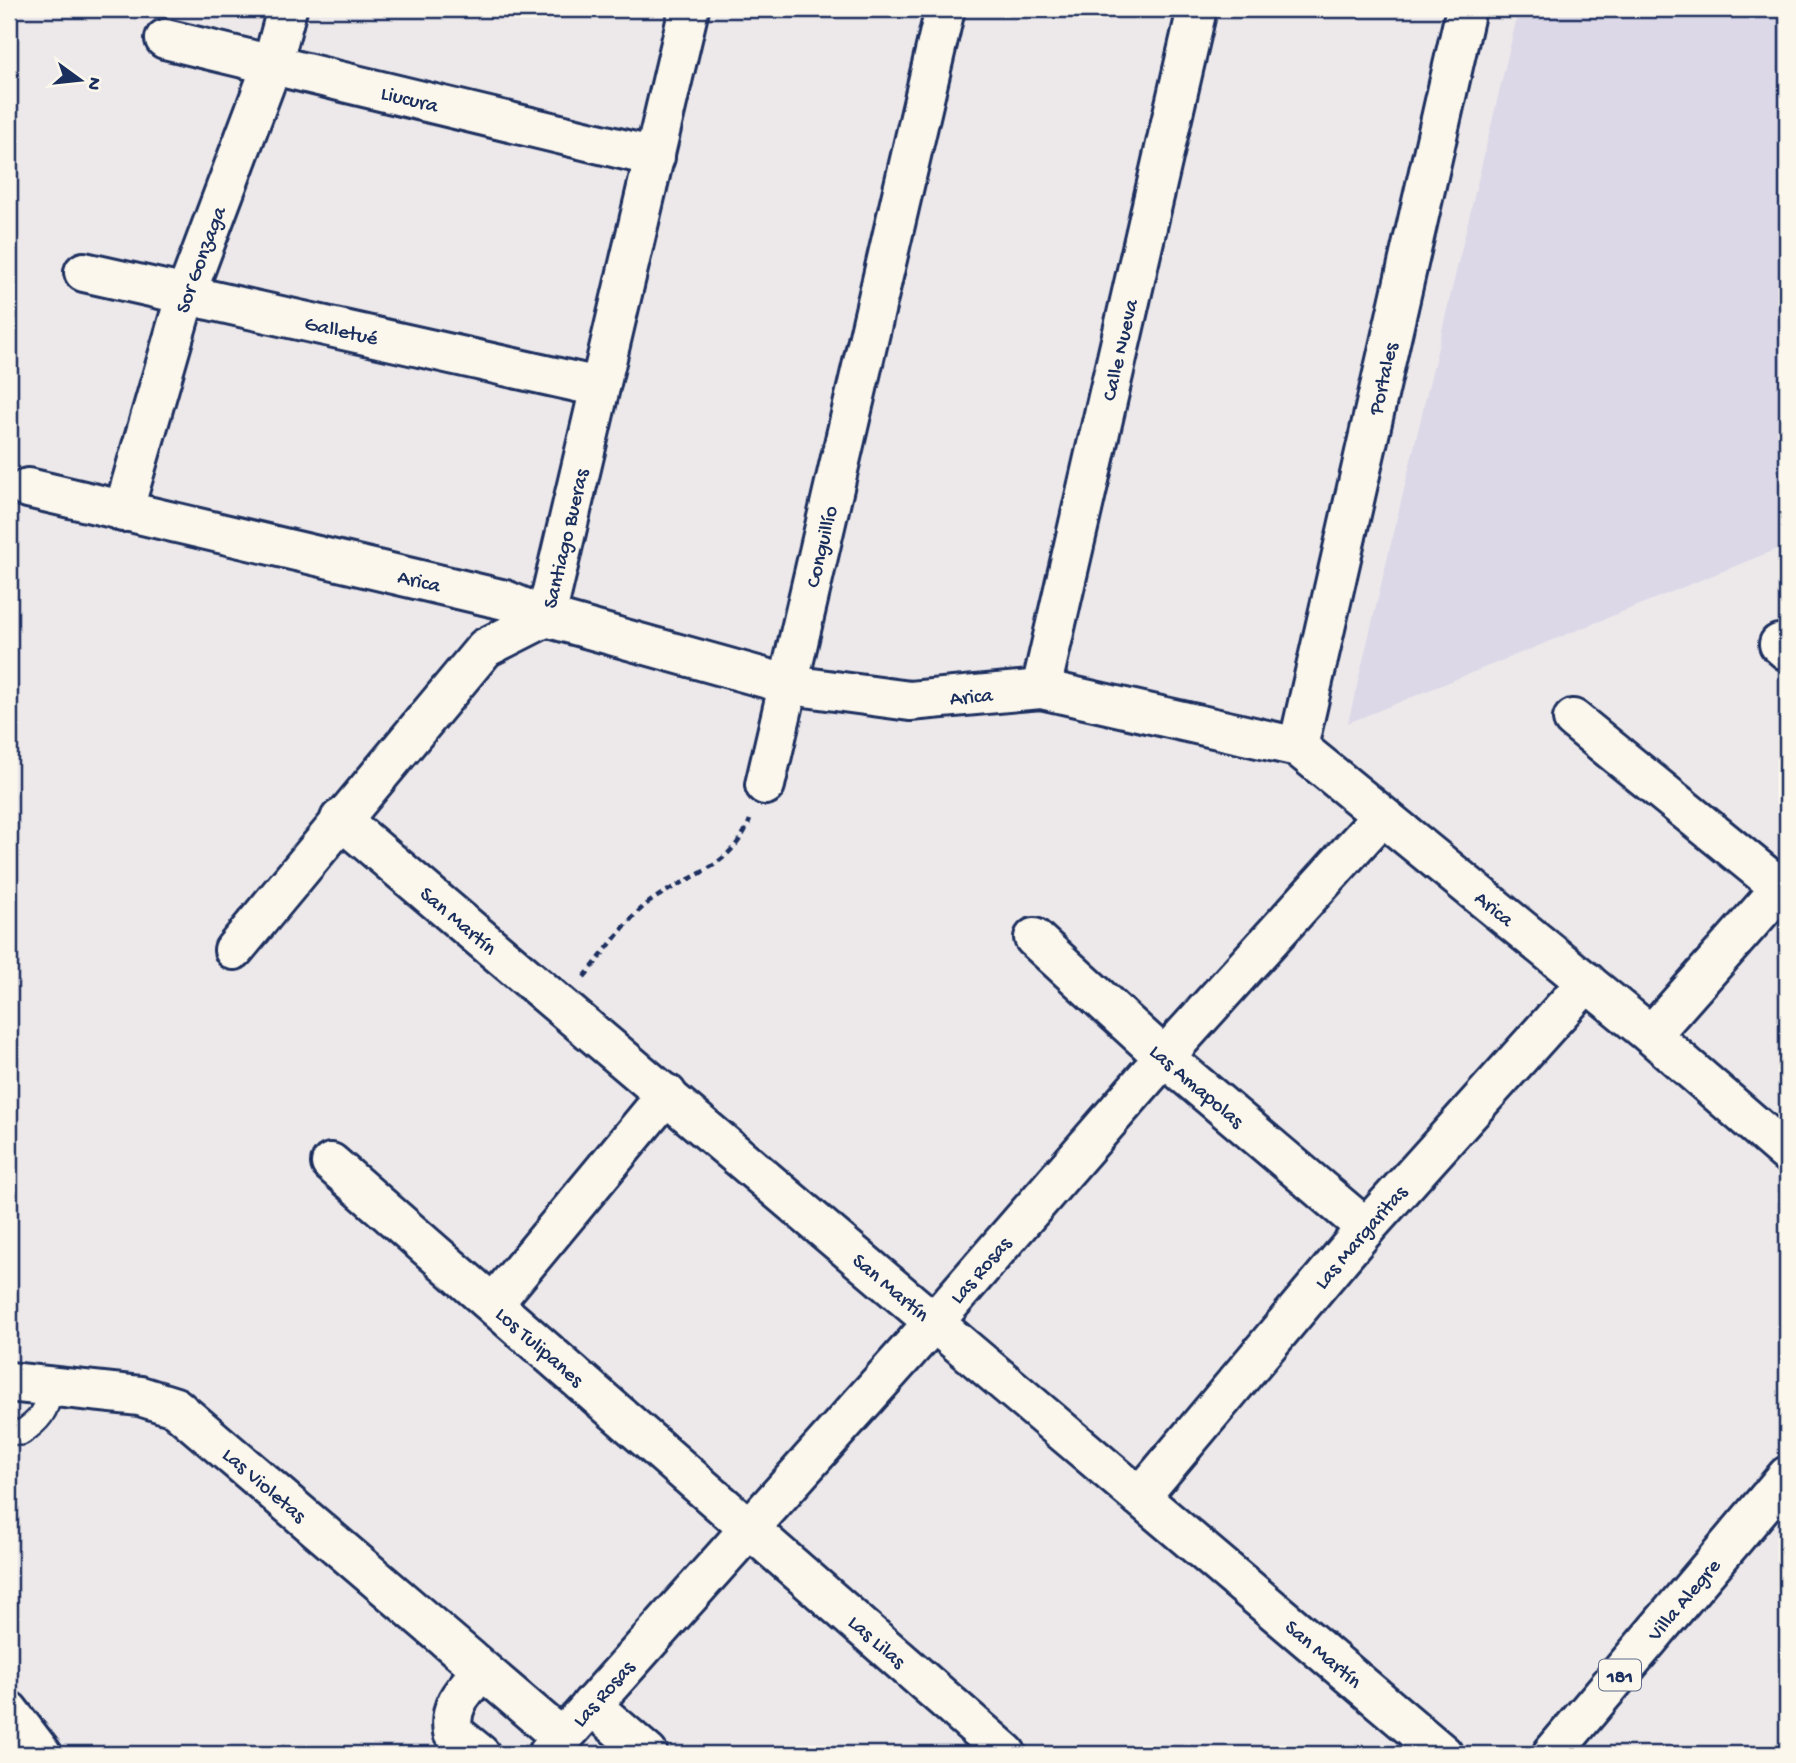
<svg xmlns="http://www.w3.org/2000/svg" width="1796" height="1763" viewBox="0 0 1796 1763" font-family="'Gochi Hand',sans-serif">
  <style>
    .built { fill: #dcd8e8 }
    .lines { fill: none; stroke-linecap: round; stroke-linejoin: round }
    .lane-casing { stroke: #1b2f5e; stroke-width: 28 }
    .street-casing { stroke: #1b2f5e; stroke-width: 44 }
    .highway-casing { stroke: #1b2f5e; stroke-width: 44 }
    .path { stroke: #1b2f5e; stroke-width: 4.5; stroke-dasharray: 7 5; stroke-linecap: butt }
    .lane { stroke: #fbf7ec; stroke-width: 23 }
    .street { stroke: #fbf7ec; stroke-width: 38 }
    .highway { stroke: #fbf7ec; stroke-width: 38 }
    .labels { text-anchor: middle; stroke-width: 6; stroke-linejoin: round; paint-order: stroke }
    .shield { fill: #fbf7ec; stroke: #5e6b89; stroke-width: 2 }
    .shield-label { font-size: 19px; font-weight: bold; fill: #1b2f5e }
    .street-label { font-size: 21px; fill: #1b2f5e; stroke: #fbf7ec }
  </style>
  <rect width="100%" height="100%" fill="#ede9ea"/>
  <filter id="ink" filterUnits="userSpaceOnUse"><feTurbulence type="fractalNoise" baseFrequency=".0143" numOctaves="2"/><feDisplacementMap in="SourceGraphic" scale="14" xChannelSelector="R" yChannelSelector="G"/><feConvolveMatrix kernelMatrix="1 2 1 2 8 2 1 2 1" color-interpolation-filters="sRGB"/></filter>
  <g filter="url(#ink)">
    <path class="built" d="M 1519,9 L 1787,9 L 1787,545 L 1348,723 Z"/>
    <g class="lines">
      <g class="lane-casing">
        <path id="lane" d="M 9,1431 L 21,1433 C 39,1421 48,1411 50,1388"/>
      </g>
      <g class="street-casing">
        <g id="street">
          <path id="s1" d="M 165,39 L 655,157"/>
          <path id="s2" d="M 84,272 L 599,387"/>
          <path id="s3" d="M 28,488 L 505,600 L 546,617 L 790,685 L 910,701 L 1041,689 L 1298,747 L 1651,1035 L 1787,1153"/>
          <path id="s4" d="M 123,512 L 186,294 L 272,65 L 287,9"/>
          <path d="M 1779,644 L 1787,651"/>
          <path id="s5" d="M 1041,689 L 1197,9"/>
          <path d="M 1573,719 L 1781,888"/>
          <path id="s6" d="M 1298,747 L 1466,9"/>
          <path id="s7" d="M 765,785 L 945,9"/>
          <path id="s8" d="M 340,819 L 1443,1754"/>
          <path id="s9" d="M 1034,938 L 1164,1057 L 1366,1228"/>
          <path id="s10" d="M 234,950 L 485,648 L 546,617 L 689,9"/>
          <path d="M 1651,1035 L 1787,881"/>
          <path id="s11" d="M 331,1163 L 1006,1753"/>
          <path d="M 493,1304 L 667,1094"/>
          <path id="s12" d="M 9,1382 L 140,1396 L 175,1407 L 562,1738"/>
          <path id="s13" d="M 1140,1497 L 1366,1228 L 1587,982"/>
          <path d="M 591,1705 L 648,1754"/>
          <path d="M 9,1711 L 42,1754"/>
          <path d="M 480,1754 L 453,1732 C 448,1704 465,1690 482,1671"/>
          <path id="s14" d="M 548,1754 L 934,1322 L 1164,1057 L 1382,816"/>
        </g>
      </g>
      <g class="highway-casing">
        <g id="highway">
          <path id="s15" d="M 1552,1754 L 1787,1476"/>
        </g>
      </g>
      <path class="path" d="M 584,977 C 603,955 626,920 648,903 C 687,875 730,870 750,820"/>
      <use href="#lane" class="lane"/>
      <use href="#street" class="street"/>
      <use href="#highway" class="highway"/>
    </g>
  </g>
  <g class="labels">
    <rect class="shield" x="1599" y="1659.5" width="42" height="31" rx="5"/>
    <g class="shield-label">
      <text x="1620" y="1682">181</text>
    </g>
    <g class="street-label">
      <text dy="7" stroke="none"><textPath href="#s1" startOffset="252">Liucura</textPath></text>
      <text dy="7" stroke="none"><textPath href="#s4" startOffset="264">Sor Gonzaga</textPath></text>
      <text dy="7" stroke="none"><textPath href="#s2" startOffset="264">Galletué</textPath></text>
      <text dy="7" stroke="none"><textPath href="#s5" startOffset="348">Calle Nueva</textPath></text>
      <text dy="7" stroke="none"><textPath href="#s6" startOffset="378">Portales</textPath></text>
      <text dy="7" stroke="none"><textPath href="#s10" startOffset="542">Santiago Bueras</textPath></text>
      <text dy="7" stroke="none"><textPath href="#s7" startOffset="245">Conguillío</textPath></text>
      <text dy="7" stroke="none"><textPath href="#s3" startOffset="402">Arica</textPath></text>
      <text dy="7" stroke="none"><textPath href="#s3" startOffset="970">Arica</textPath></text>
      <text dy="7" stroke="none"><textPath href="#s3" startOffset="1558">Arica</textPath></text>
      <text dy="7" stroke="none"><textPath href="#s8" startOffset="156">San Martín</textPath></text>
      <text dy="7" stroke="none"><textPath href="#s9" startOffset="220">Las Amapolas</textPath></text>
      <text dy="7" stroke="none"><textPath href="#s13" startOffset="341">Las Margaritas</textPath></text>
      <text dy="7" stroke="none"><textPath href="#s14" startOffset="649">Las Rosas</textPath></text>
      <text dy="7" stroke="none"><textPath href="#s8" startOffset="723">San Martín</textPath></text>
      <text dy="7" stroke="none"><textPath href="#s11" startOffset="278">Los Tulipanes</textPath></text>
      <text dy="7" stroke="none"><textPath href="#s12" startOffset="287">Las Violetas</textPath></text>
      <text dy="7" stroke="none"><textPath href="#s15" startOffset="203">Villa Alegre</textPath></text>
      <text dy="7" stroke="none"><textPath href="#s11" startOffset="726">Las Lilas</textPath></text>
      <text dy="7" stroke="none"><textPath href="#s8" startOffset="1290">San Martín</textPath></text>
      <text dy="7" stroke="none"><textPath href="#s14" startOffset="82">Las Rosas</textPath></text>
    </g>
  </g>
  <rect width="1796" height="1763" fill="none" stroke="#fbf7ec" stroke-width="35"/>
  <rect x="18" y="18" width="1761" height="1728" fill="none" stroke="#1b2f5e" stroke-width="2.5" filter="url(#ink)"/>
  <g transform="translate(80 80) rotate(105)" stroke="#fbf7ec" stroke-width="5" paint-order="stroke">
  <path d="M0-5L12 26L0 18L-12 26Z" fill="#1b2f5e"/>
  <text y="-10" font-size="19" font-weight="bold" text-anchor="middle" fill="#1b2f5e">N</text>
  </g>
</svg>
